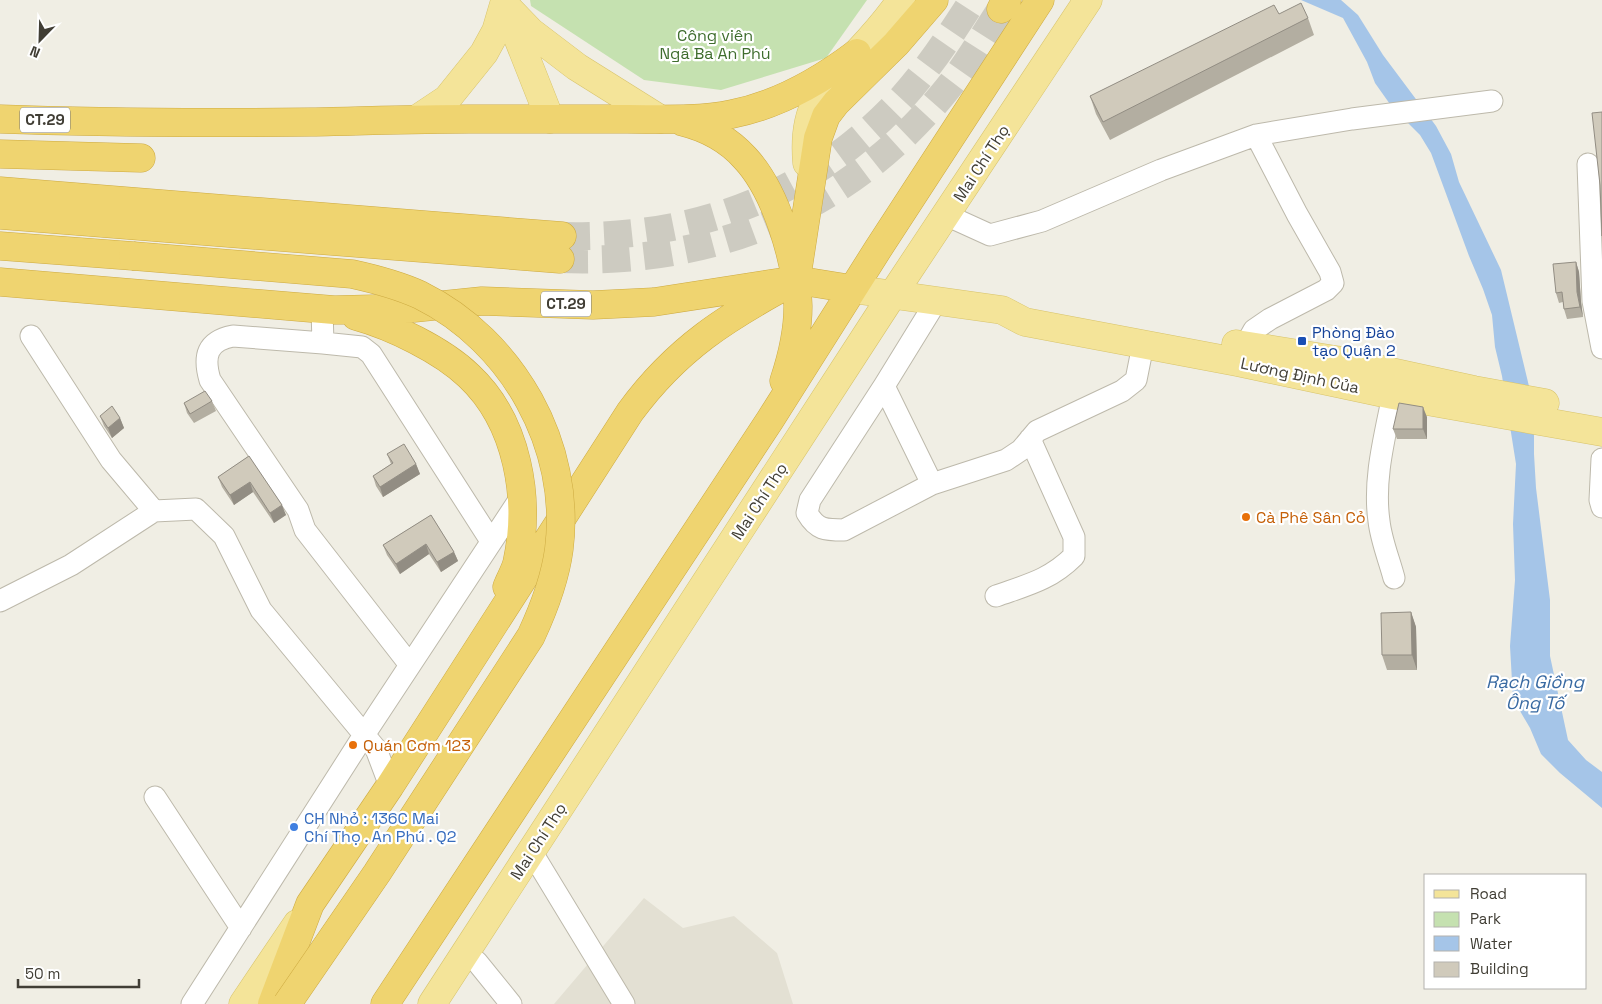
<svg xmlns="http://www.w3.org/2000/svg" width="1602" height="1004" viewBox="0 0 1602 1004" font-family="'Space Grotesk',sans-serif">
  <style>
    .residential { fill: #e3e0d3 }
    .green { fill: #c5e1b0 }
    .water { fill: #a5c5e8 }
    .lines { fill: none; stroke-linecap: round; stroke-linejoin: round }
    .highway-tunnel { stroke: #cdcbc1; stroke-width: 28; stroke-dasharray: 28 14; stroke-linecap: butt }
    .minor-casing { stroke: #bdb9ab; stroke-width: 23 }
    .major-casing { stroke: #d7c36b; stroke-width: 29 }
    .highway-casing { stroke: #cdaa41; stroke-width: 29 }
    .minor { stroke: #fff; stroke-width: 21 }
    .major { stroke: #f4e499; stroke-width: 28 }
    .highway { stroke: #efd470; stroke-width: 28 }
    .highway-bridge-casing { stroke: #cdaa41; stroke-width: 29; stroke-linecap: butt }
    .highway-bridge { stroke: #efd470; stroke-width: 28 }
    .wall { fill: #b3aea1 }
    .shaded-wall { fill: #928d83 }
    .building { fill: #d0cabb; stroke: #928d83 }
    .transit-dot { fill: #1a4fb4; stroke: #fff; stroke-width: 2 }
    .food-dot { fill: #e8710a; stroke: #fff; stroke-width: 2 }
    .shop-dot { fill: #3f7fe0; stroke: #fff; stroke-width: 2 }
    .labels { text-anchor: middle; stroke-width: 4.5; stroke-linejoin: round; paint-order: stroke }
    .shield { fill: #fff; stroke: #7a7872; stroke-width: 1 }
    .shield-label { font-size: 15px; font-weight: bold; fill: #413e35 }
    .park-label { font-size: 16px; fill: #3f6d2e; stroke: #fff }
    .street-label { font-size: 16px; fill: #413e35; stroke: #fff }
    .transit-label { font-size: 16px; fill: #164399; stroke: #fff; text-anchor: start }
    .food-label { font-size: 16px; fill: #c56008; stroke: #fff; text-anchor: start }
    .shop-label { font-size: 16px; fill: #366cbe; stroke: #fff; text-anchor: start }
    .water-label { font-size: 18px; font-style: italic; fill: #396aa2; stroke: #fff }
  </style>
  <rect width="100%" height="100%" fill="#f0eee4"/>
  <path class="residential" d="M 644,898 L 683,928 L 734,916 L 777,953 L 793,1004 L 554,1004 Z"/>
  <path class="green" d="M 530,0 L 867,0 L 826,58 L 721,90 L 644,80 L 531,6 Z"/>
  <path class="water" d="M 1301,0 L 1341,0 L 1358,15 L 1383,55 L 1436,126 L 1451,154 L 1459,182 L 1501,270 L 1534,407 L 1534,454 L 1536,488 L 1550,600 L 1550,656 L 1568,740 L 1586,760 L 1602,772 L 1602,808 L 1560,773 L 1541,754 L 1530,728 L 1513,699 L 1510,646 L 1515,580 L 1513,524 L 1516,464 L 1502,376 L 1495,347 L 1492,315 L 1483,289 L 1469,256 L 1431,153 L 1420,135 L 1392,107 L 1375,83 L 1367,62 L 1343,18 Z"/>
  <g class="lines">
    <path class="highway-tunnel" d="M 562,236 C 695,239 810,197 902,98 C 929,68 951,34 973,0
      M 560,259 C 712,265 845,212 943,94 C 965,68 982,38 1001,9"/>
    <g class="minor-casing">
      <path id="minor" d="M 1588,164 L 1593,301 L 1602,348
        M 946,215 L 990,235 L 1042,221 L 1161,170 L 1256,135 L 1352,119 L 1492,101
        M 322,309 L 323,343 L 233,336 C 207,341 203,356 210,380 L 298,510 L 305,530 L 410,665
        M 31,336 L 111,460 L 154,511 L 196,509 L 224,536 L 261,610 L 376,749 L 390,786
        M 323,343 L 362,347 L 371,354 L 491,541
        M 1245,346 L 1254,330 L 1270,319 L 1326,290 L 1333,283 L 1330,272 L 1297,214 L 1256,135
        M 884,386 L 810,500 L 807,513 C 817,530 825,530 844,530 L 932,484 L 1006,460 L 1021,450 L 1037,431 L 1122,391 L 1136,380 L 1143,345
        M 1393,395 C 1385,436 1373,479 1379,521 C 1381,540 1389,559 1394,578
        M 1602,459 L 1600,500 L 1602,507
        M 932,484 L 884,386 L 937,300
        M 996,596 C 1027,585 1050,580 1074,556 L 1074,537 L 1030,439
        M 0,601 L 71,565 L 154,511
        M 155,797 L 241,928
        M 531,851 L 624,1004
        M 465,952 L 477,962 L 511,1004
        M 192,1004 L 364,735 L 521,497"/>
    </g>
    <g class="major-casing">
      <path id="major" d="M 504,4 L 531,32 L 577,67 L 660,119
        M 508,13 L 550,119
        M 417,119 L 447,99 L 484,53 L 496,31 L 504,4
        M 807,163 C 802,109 820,89 857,53 C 873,36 888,19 901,0
        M 852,289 L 1002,310 L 1025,322 L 1237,362 L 1393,395 L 1602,432
        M 1236,344 L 1336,360 L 1474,390 L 1545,403
        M 243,1004 L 297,924
        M 432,1004 L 893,294 L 1088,0"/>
    </g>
    <g class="highway-casing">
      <path id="highway" d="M 1001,9 L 1007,0
        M 0,119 C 104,123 207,123 311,122 C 364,121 416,119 469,119 C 522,119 574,119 627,119 C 661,119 698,121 732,114 C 778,105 820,81 857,53
        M 683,122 C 707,128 728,139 745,158 C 776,191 797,261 798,306 C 798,332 792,357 784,381
        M 0,154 L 141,158
        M 0,191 L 562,236
        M 0,215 L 560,259
        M 0,246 L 133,256
        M 798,268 L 818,138 L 826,116 L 836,103 L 896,44 L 934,0
        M 0,282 L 334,310 L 414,308 L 482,301 L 593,305 L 654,302 L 796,280 L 852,289
        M 356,316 C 392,326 442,350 469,376 C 518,422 531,499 517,563 C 515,571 510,579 507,587
        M 272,1004 L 310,904 L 390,786 L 630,412 C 677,348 727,317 796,280
        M 385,1004 L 770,420 L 878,249 L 1040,0"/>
    </g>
    <use href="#minor" class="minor"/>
    <use href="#major" class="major"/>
    <use href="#highway" class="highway"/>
    <g class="highway-bridge-casing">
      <path id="highway-bridge" d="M 133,256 L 352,274 C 375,279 398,285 420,295 C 513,341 572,446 559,549 C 555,580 544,608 531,636 L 377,873 L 287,1004"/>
    </g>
    <use href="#highway-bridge" class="highway-bridge"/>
  </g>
  <path class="wall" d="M 1279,14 L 1308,18 L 1314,35 L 1110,140 L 1096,114 L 1090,96 Z
    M 1576,262 L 1579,272 L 1581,302 L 1583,317 L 1567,319 L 1564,309 L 1563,302 L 1559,303 L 1556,293 Z
    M 212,401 L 216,411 L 194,423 L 187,413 L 184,403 Z
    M 100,416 L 120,418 L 124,428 L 112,438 L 104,426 Z
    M 1427,417 L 1427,439 L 1397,439 L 1393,429 Z
    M 387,454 L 416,464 L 420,474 L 383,497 L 376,486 L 373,476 L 391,464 Z
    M 249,456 L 286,515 L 274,523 L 253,492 L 234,505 L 222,487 L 218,477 Z
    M 431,515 L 454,552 L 458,561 L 441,572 L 429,554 L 400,574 L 387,555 L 383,545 Z
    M 1411,612 L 1416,627 L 1417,670 L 1387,670 L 1382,655 Z"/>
  <path class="shaded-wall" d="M 1576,262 L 1579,272 L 1581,302 L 1583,317 L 1580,307 L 1577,292 Z
    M 1423,407 L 1427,417 L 1427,439 L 1423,429 Z
    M 120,418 L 124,428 L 112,438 L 108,428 Z
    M 416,464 L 420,474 L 383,497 L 380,487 Z
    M 250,482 L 253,492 L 234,505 L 230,495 Z
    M 282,505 L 286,515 L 274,523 L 270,513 Z
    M 426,544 L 429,554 L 400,574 L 396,564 Z
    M 454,552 L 458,561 L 441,572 L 437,562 Z
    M 1411,612 L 1416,627 L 1417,670 L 1412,655 Z"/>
  <path class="building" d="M 1301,3 L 1308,18 L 1103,122 L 1090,96 L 1274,5 L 1279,14 Z
    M 1602,112 L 1602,236 L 1600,185 L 1592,113 Z
    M 1576,262 L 1577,292 L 1580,307 L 1564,309 L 1562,292 L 1556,293 L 1553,264 Z
    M 205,391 L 212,401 L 190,414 L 184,403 Z
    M 1399,403 L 1423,407 L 1423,429 L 1393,429 Z
    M 112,406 L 120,418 L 108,428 L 100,416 Z
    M 404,444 L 416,464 L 380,487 L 373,476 L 393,463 L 387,454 Z
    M 249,456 L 282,505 L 270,513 L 250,482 L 230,495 L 218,477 Z
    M 431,515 L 454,552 L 437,562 L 426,544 L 396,564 L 383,545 Z
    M 1411,612 L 1412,655 L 1382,655 L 1381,613 Z"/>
  <rect class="transit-dot" x="1297" y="336" width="10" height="10" rx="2.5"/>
  <g class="food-dot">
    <circle cx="1246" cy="517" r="5"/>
    <circle cx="353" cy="745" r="5"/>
  </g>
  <circle class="shop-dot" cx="294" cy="827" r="5"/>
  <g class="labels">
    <g class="shield">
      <rect x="20" y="107.5" width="50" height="25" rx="4"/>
      <rect x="541" y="291.5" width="50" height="25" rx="4"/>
    </g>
    <g class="shield-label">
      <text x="45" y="125">CT.29</text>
      <text x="566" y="309">CT.29</text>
    </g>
    <g class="park-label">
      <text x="715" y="41">Công viên<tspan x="715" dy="18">Ngã Ba An Phú</tspan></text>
    </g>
    <g class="street-label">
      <text transform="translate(981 163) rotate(-57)" y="6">Mai Chí Thọ</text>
      <text transform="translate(1300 375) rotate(12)" y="6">Lương Định Của</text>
      <text transform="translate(759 501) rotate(-57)" y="6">Mai Chí Thọ</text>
      <text transform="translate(538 841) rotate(-57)" y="6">Mai Chí Thọ</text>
    </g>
    <g class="transit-label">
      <text x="1312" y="338">Phòng Đào<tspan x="1312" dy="18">tạo Quận 2</tspan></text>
    </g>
    <g class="food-label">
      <text x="1256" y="523">Cà Phê Sân Cỏ</text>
      <text x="363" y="751">Quán Cơm 123</text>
    </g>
    <g class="shop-label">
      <text x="304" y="824">CH Nhỏ : 136C Mai<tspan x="304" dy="18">Chí Thọ . An Phú . Q2</tspan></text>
    </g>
    <g class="water-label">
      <text x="1535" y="688">Rạch Giồng<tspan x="1535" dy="21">Ông Tố</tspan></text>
    </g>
  </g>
  <rect x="1424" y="874" width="162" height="115" fill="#ffffff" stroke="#b3b2ae"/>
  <rect x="1434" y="890" width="25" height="8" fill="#f4e499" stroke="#b3b2ae"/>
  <text x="1470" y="899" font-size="15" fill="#413e35">Road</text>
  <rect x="1434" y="912" width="25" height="15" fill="#c5e1b0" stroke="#b3b2ae"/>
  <text x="1470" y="924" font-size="15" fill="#413e35">Park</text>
  <rect x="1434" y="936" width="25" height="15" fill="#a5c5e8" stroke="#b3b2ae"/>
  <text x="1470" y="949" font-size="15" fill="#413e35">Water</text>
  <rect x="1434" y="962" width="25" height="15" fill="#d0cabb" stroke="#b3b2ae"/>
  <text x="1470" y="974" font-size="15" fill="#413e35">Building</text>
  <g transform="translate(40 40) rotate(203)" stroke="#ffffff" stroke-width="4" paint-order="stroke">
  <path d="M0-4L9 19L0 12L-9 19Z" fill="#413e35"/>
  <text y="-8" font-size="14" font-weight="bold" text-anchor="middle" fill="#413e35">N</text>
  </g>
  <path d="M18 979v8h121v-8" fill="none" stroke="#413e35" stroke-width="2.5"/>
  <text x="25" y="979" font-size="15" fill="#413e35" stroke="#ffffff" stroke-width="4" paint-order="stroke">50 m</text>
</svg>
